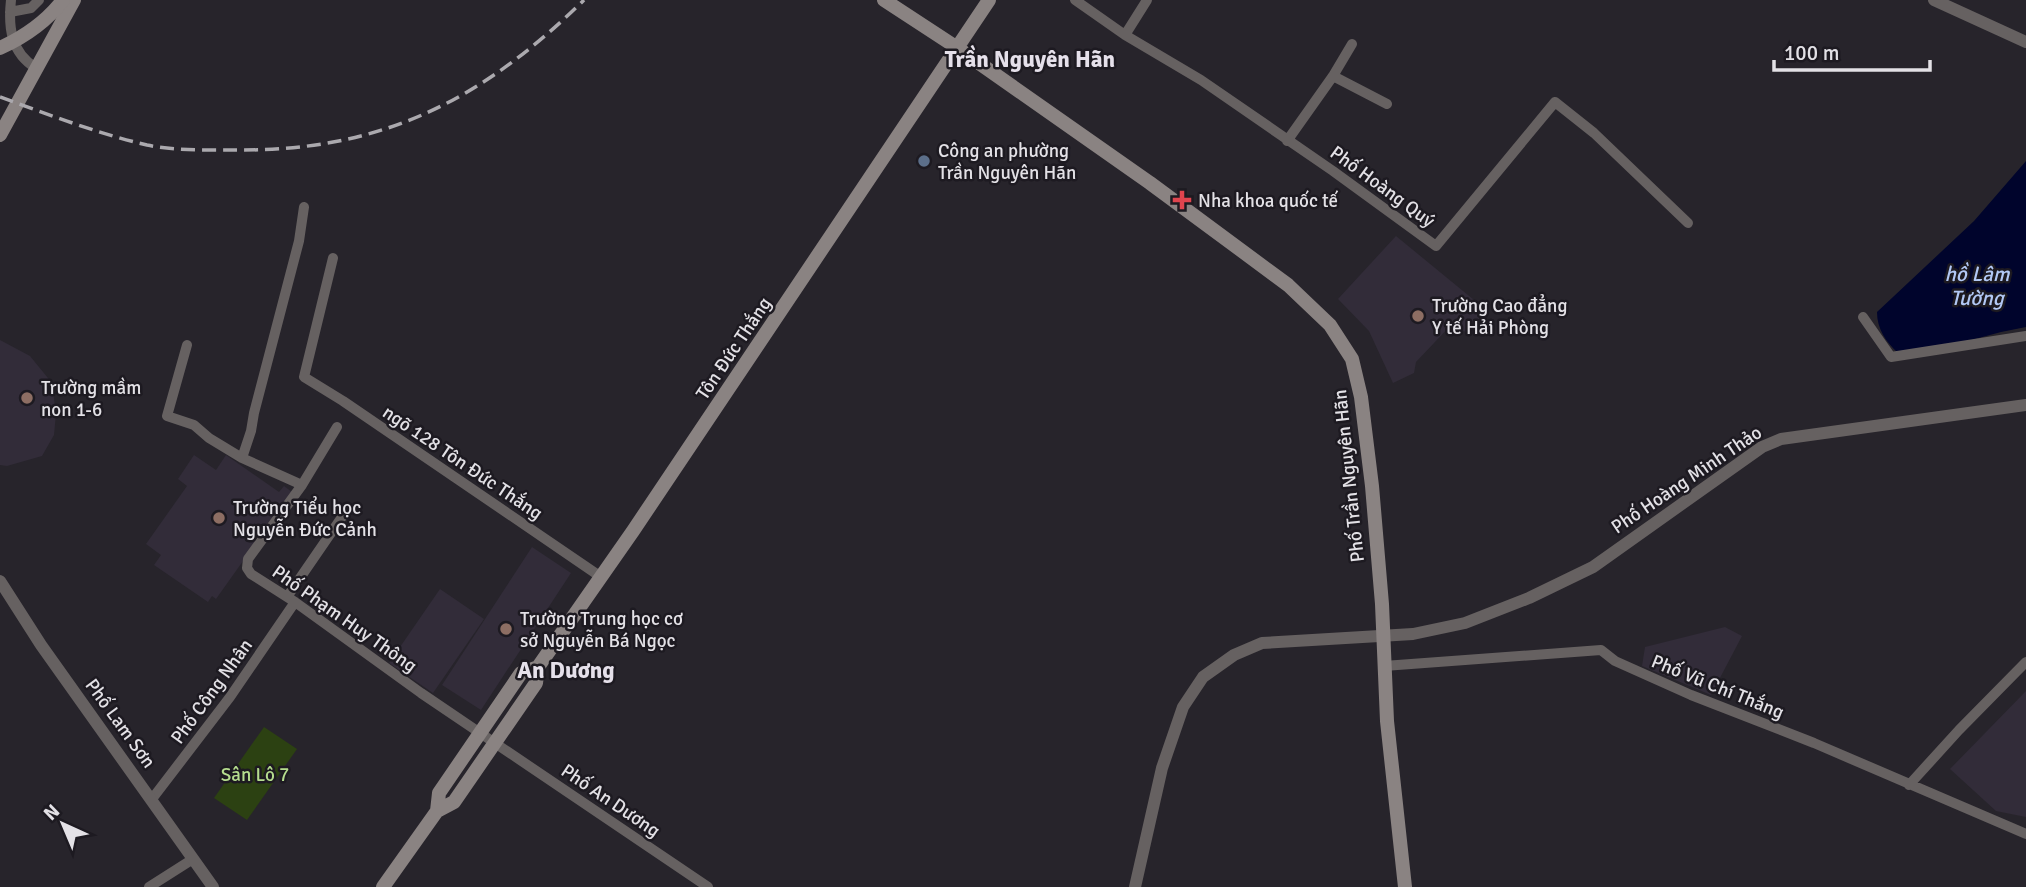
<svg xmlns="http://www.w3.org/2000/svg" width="2026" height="887" viewBox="0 0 2026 887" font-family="Signika,sans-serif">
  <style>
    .built { fill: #322c39 }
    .green { fill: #2c4112 }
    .water { fill: #00042c }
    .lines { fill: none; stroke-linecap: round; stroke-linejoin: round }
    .minor { stroke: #666161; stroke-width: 10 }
    .tertiary { stroke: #666161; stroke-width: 12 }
    .secondary { stroke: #8a8382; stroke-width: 14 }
    .rail { stroke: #aba9ae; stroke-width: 3.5; stroke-dasharray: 14 7; stroke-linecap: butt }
    .secondary-bridge { stroke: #8a8382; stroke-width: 14 }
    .service-dot { fill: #5c6f8a; stroke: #1d1a21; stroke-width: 2.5 }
    .health-dot { fill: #e0444e; stroke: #1d1a21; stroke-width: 2.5 }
    .education-dot { fill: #8d6e63; stroke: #1d1a21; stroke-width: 2.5 }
    .labels { text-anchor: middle; stroke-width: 5; stroke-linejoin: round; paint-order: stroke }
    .poi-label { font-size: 19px; fill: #e3e1e6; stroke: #1d1a21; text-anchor: start }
    .street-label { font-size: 19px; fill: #e3e1e6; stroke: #1d1a21 }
    .park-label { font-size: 19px; fill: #b5dd8e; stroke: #1d1a21 }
    .water-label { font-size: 21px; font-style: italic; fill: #b2c8f5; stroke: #1d1a21 }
    .quarter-label { font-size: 23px; font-weight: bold; fill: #e5e0ea; stroke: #1d1a21 }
  </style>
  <rect width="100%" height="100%" fill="#27242b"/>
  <path class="built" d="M 1396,236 L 1485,309 L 1469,334 L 1452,324 L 1416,362 L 1414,373 L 1393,383 L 1369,331 L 1338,299 Z
    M 0,340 L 30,356 L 52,383 L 56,414 L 54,435 L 42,456 L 7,466 L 0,465 Z
    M 194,455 L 216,470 L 226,455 L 279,492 L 284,486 L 292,492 L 216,599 L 212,596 L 208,602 L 154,565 L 161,555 L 146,544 L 187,486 L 178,479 Z
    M 532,547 L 571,573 L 481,710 L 442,685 Z
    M 440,589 L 484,619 L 433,693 L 389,663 Z
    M 1725,627 L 1742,636 L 1711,695 L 1642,666 L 1645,647 Z
    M 2026,691 L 2026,817 L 1996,811 L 1950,769 Z"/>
  <path class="green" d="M 264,727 L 297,749 L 247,820 L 214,798 Z"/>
  <path class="water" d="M 2026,161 L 2026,327 L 2001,332 L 1949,346 L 1898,353 C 1886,342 1877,329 1877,312 L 1974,221 Z"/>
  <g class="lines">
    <path class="minor" d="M 11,0 C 8,27 11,53 36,68
      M 1075,0 L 1125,35 L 1201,80 L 1333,171 L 1436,246 L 1555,102 L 1594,133 L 1688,223
      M 10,12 L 31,8 L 39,0
      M 1125,35 L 1147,0
      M 1333,76 L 1387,104
      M 1287,141 L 1333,76 L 1352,44
      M 333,258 L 304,377 L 343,401 L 601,577
      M 1863,317 L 1891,357 L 2026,336
      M 187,345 L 167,416 L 194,425 L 209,438 L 242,458 L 302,485
      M 337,427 L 302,485 L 248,559 L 247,568 L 251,574 L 295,602 L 421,693 L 708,887
      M 242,458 L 251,431 L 254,413 L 299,241 L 304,207
      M 287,597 L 344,514
      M 1384,666 L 1601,650 L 1615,661 L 1691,695 L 1814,743 L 2026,834
      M 1909,785 L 1959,730 L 2026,662
      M 152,799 L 230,697 L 295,602
      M 149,887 L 193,859"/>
    <path class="tertiary" d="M 1934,0 L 2026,42
      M 0,581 L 41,645 L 213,887
      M 1135,887 L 1162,768 L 1183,707 L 1203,677 L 1234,655 L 1262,643 L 1413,634 L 1465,623 L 1529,598 L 1593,567 L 1762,447 L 1781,439 L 2026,405"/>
    <path class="secondary" d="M 884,0 L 959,49 L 1150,183 L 1288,285 L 1330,325 L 1352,359 L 1361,397 L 1372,486 L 1382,604 L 1387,721 L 1405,887
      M 0,135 L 74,0
      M 437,811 L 439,793 L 521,673 L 538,667
      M 383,887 L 437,811 L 454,802 L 536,683 L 538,667 L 633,531 L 989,0"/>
    <path class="rail" d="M 0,97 C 47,114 99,134 147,145 C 176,151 208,150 238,150 C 382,151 482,100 584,0"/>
    <path class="secondary-bridge" d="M 0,48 C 24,37 47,21 63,0"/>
  </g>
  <circle class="service-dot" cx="924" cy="161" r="7"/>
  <path class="health-dot" d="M1178.5 189.5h7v7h7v7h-7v7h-7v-7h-7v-7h7z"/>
  <g class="education-dot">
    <circle cx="1418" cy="316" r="7"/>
    <circle cx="27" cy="398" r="7"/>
    <circle cx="219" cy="518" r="7"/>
    <circle cx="506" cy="629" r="7"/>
  </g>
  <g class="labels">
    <g class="poi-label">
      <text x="938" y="157">Công an phường<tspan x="938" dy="22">Trần Nguyên Hãn</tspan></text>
      <text x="1198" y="207">Nha khoa quốc tế</text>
      <text x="1432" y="312">Trường Cao đẳng<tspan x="1432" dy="22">Y tế Hải Phòng</tspan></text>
      <text x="41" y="394">Trường mầm<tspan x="41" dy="22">non 1-6</tspan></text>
      <text x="233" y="514">Trường Tiểu học<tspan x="233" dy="22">Nguyễn Đức Cảnh</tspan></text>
      <text x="520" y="625">Trường Trung học cơ<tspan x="520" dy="22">sở Nguyễn Bá Ngọc</tspan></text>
    </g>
    <g class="street-label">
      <text transform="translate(1383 186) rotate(36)" y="7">Phố Hoàng Quý</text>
      <text transform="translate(733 348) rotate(-56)" y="7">Tôn Đức Thắng</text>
      <text transform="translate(463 462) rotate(34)" y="7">ngõ 128 Tôn Đức Thắng</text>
      <text transform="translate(1348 476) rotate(-96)" y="7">Phố Trần Nguyên Hãn</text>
      <text transform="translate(1686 479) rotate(-34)" y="7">Phố Hoàng Minh Thảo</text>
      <text transform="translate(345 618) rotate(35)" y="7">Phố Phạm Huy Thông</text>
      <text transform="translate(1718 686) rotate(22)" y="7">Phố Vũ Chí Thắng</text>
      <text transform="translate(211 691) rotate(-54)" y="7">Phố Công Nhân</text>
      <text transform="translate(121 723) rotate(54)" y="7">Phố Lam Sơn</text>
      <text transform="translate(611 800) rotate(34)" y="7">Phố An Dương</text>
    </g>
    <g class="park-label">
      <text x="255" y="781">Sân Lô 7</text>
    </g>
    <g class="water-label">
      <text x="1977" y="281">hồ Lâm<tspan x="1977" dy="24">Tường</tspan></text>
    </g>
    <g class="quarter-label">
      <text x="1030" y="67">Trần Nguyên Hãn</text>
      <text x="566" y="678">An Dương</text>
    </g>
  </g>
  <g transform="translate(63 824) rotate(316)" stroke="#1d1a21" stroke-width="5" paint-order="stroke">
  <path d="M0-5L12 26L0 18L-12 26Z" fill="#e3e1e6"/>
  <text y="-10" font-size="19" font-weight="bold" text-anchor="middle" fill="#e3e1e6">N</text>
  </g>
  <path d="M1774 60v10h156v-10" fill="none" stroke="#e3e1e6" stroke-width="3.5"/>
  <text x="1784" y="60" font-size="21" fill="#e3e1e6" stroke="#1d1a21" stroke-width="5" paint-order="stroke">100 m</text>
</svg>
